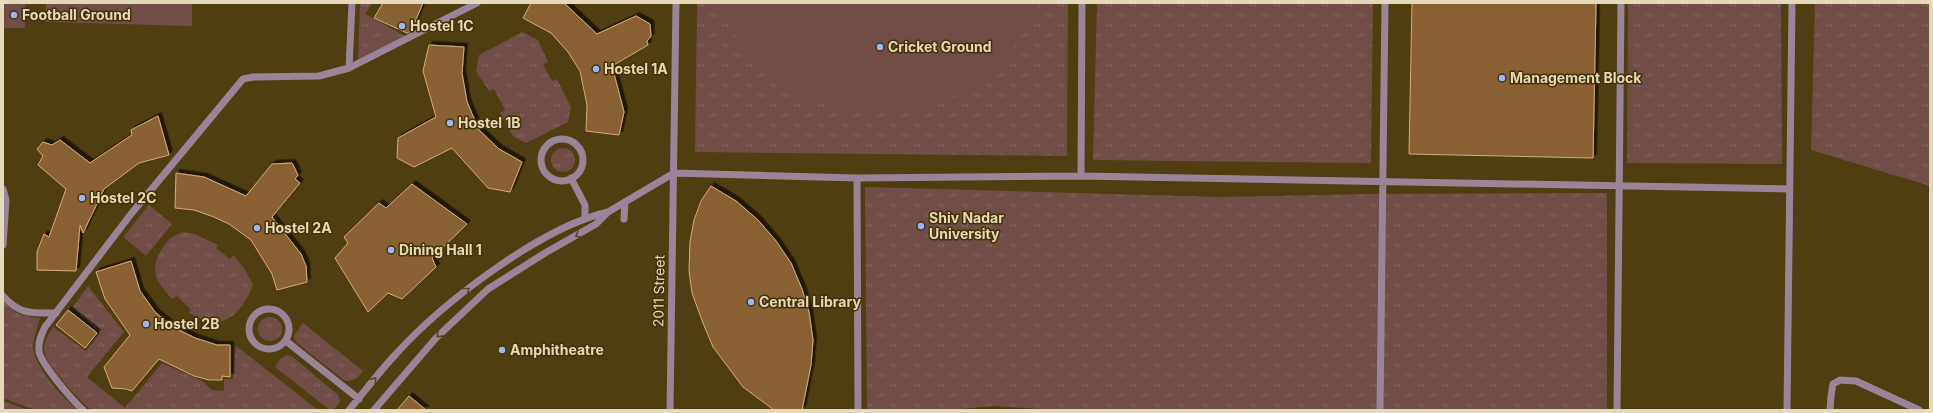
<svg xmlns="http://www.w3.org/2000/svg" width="1933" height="413" viewBox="0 0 1933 413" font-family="Inter,sans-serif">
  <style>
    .grass { fill: url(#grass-tufts) }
    .green { fill: #704d47 }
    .building { fill: #896031; stroke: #d7ab7a; filter: url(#shadow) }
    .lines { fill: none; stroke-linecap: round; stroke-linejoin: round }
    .minor { stroke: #9a8598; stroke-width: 7 }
    .oneway { stroke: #554320 }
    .poi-dot { fill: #9ab5fd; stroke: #443302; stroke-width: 1.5 }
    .labels { text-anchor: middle; stroke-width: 3; stroke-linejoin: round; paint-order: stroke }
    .poi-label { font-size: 14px; font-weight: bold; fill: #e5d9bc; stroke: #443302; text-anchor: start }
    .street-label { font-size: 14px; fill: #e5d9bc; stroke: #443302 }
  </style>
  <defs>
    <pattern id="grass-tufts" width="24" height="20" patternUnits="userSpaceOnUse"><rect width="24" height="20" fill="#704d47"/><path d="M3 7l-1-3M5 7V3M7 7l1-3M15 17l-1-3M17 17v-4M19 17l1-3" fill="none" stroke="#846660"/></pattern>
    <filter id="shadow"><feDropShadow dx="3.5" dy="-3.5" stdDeviation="0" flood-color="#0009"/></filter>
  </defs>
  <rect width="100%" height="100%" fill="#4f3e10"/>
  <path class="grass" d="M 360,3 L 372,3 L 365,14 L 405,36 L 358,60 Z
    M 697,3 L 1068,3 L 1067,156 L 695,152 Z
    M 1097,3 L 1373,3 L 1371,163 L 1093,160 Z
    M 1628,3 L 1781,3 L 1782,164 L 1627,163 Z
    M 1815,3 L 1930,3 L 1930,186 L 1811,150 Z
    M 522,32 L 538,40 L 548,62 L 543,65 L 552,81 L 557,79 L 571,107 L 568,122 L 526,143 L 513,136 L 500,113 L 505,110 L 494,89 L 489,91 L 476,71 L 479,55 Z
    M551 160a12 12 0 1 1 24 0a12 12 0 1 1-24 0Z
    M 865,187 L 1220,197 L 1366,194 L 1607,193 L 1607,410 L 1059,410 L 993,406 L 948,410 L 867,410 Z
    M 149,205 L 172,224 L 146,256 L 123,237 Z
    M 184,232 L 195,234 L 218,245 L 216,248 L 230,259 L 234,255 L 245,270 L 253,285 C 246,302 234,324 212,322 C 205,322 196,316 189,313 L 191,310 L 177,296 L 172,299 C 157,283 148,270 162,249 C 168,239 173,235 184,232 Z
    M 88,286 L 124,332 L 87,377 L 125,408 L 162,363 L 202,381 L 212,390 L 224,391 L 224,379 L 233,379 L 236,346 L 318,410 L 91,410 C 80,400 44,364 44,350 C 44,341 49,334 53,327 L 86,351 L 100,333 L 72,308 Z
    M 3,301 C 15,314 22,316 40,318 C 38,326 33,339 33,346 C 35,369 61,395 77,410 L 35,410 L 3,398 Z
    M258 329a12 12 0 1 1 24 0a12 12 0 1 1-24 0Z
    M 303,323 L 363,371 C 357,379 354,381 345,381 L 296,342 L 294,336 Z
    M 287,355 L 293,357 L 338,395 L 340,402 L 333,410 L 330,410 L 275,367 L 280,359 Z
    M 3,401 L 28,410 L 3,410 Z"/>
  <path class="green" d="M 3,3 L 25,3 L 25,28 L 3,28 Z
    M 46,3 L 192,3 L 192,26 L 46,22 Z
    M 720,3 L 1039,3 L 1032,21 L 1002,62 L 961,93 L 912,110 L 860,112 L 811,99 L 767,71 L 733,32 Z"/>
  <path class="building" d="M 383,3 L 423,3 L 411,31 L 407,33 L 374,18 Z
    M 531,3 L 564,3 L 597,34 L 636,16 L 650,24 L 651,36 L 647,41 L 648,45 L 612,66 L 624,112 L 619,135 L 586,131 L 587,105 L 580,71 L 568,52 L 551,33 L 523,18 Z
    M 1412,3 L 1596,3 L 1593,158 L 1409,154 Z
    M 429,45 L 464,47 L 462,73 L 467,102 L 479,130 L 499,149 L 522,162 L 510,192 L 488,188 L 452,148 L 414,167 L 397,158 L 398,138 L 436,117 L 423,71 Z
    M 158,116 L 169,155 L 139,163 L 104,189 L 83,233 L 80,225 L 76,271 L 37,270 L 37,252 L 44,234 L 49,237 L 66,189 L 38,165 L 43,156 L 37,149 L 43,142 L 52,145 L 60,140 L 90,163 L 132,135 L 131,130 Z
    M 292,163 L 298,175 L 295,179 L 300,183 L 272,217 L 301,254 L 306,266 L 307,282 L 277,290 L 272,274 L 251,240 L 229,224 L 214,217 L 194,210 L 175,208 L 176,173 L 204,177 L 246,196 L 272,164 Z
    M 412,184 L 467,224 L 432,258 L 436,267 L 402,299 L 388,293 L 368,312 L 335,258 L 348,243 L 344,237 L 379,203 L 386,208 Z
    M 711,186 L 736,201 L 758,220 L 776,241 L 791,263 L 802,289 L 809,312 L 813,340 L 811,365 L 802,410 L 774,410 L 743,387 L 713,347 L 703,323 L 692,293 L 689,271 L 690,242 L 694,220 L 701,201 Z
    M 131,261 L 140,291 L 155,312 L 173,327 L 195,338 L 217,345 L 230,345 L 230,377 L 222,376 L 222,380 L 209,380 L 194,376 L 159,359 L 132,391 L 126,389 L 112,388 L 104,367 L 130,335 L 105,299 L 96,272 Z
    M 68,310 L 97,333 L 85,348 L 56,325 Z
    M 409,396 L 426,410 L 397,410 Z"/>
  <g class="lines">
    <path class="minor" d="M 349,68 L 352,3
      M541 160a21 21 0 1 1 42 0a21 21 0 1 1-42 0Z
      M 1081,176 L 1082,3
      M 571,178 L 585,205 L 585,218
      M 857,178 L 858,410
      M 3,189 L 6,200 L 3,245
      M 624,219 L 625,202
      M 3,296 C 20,315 32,313 56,313
      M249 329a20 20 0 1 1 40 0a20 20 0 1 1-40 0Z
      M 286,341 L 359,399
      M 83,410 C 73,401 40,363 39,351 C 38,342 41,335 45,327 L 131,214 L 243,79 L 253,77 L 319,76 L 349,68 L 477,3
      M 349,410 C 365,391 379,372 396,354 C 442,303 541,227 608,212
      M 374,410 L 436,338 L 488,289 L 545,253 L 596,224 L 608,212 L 674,173 L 857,178 L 1081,176 L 1790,189
      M 670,410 L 676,3
      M 1380,410 L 1385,3
      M 1617,410 L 1621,3
      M 1787,410 L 1792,3
      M 1830,410 L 1831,396 L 1833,384 L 1840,380 L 1856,381 L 1919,410"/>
  </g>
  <defs><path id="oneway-chevron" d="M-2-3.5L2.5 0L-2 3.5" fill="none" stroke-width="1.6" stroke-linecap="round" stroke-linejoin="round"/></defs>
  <g class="oneway">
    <use href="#oneway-chevron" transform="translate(578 235) rotate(151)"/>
    <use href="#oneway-chevron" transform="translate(467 290) rotate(-39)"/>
    <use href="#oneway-chevron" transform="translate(439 335) rotate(136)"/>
    <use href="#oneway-chevron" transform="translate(374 380) rotate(-50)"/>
  </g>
  <g class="poi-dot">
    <circle cx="14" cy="15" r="4"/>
    <circle cx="402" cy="26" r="4"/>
    <circle cx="880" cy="47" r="4"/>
    <circle cx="596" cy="69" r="4"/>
    <circle cx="1502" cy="78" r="4"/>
    <circle cx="450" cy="123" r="4"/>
    <circle cx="82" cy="198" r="4"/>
    <circle cx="921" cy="226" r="4"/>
    <circle cx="257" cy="228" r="4"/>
    <circle cx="391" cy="250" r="4"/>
    <circle cx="751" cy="302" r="4"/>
    <circle cx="146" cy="324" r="4"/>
    <circle cx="502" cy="350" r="4"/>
  </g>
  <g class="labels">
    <g class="poi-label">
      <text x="22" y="20">Football Ground</text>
      <text x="410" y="31">Hostel 1C</text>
      <text x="888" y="52">Cricket Ground</text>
      <text x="604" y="74">Hostel 1A</text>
      <text x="1510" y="83">Management Block</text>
      <text x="458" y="128">Hostel 1B</text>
      <text x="90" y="203">Hostel 2C</text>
      <text x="929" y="223">Shiv Nadar<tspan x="929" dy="16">University</tspan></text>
      <text x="265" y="233">Hostel 2A</text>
      <text x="399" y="255">Dining Hall 1</text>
      <text x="759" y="307">Central Library</text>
      <text x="154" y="329">Hostel 2B</text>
      <text x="510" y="355">Amphitheatre</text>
    </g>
    <g class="street-label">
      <text transform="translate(659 291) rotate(-89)" y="5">2011 Street</text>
    </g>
  </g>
  <rect width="1933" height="413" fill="none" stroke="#e5d9bc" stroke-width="8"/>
</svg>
